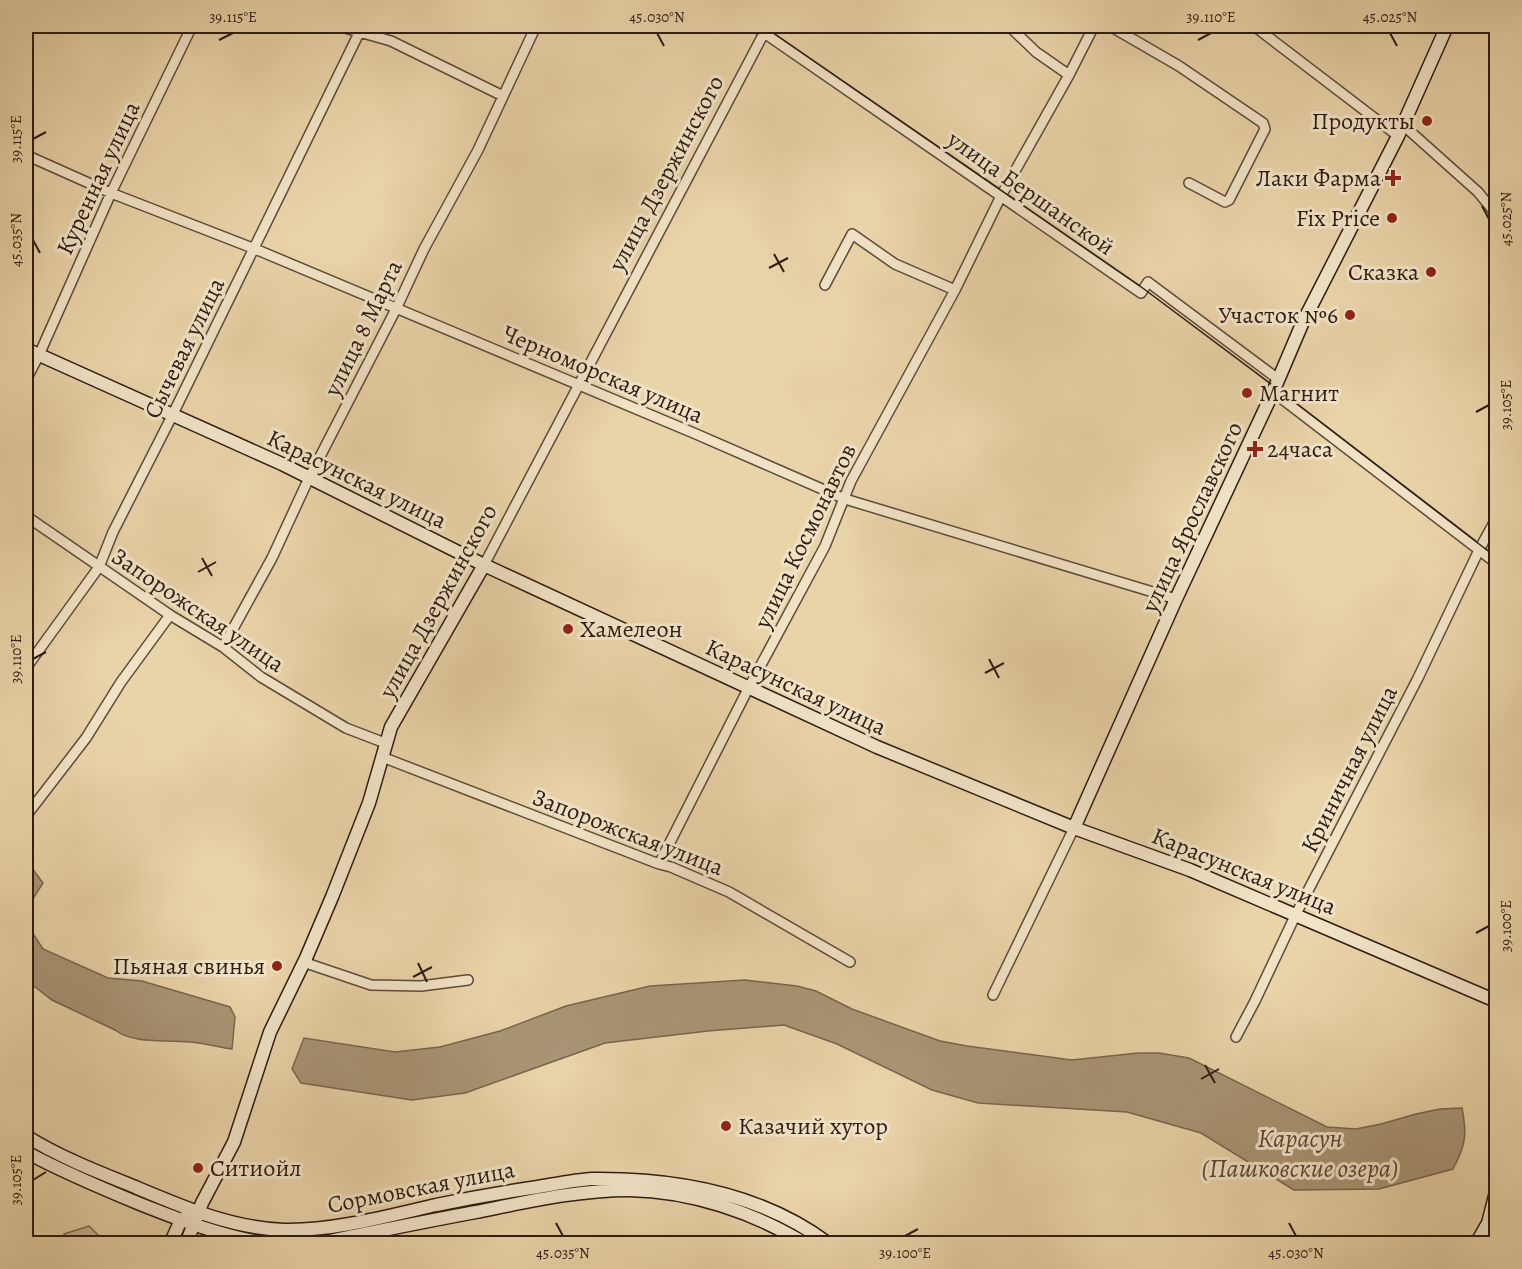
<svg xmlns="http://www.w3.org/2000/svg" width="1522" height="1269" viewBox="0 0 1522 1269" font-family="Alegreya,serif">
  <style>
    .green { fill: #c9b48e; stroke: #7c6850; stroke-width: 1.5 }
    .water { fill: #a99575; stroke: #78654d; stroke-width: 1.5 }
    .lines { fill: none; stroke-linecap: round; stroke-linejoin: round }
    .street-casing { stroke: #5d4a38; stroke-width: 12 }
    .secondary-casing { stroke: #2e1c12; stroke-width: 15 }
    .street { stroke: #f1e2c6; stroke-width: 9 }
    .secondary { stroke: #f1e2c6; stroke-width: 12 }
    .tram { stroke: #2e1c12; stroke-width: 1.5 }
    .ticks { fill: none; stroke: #2e1c12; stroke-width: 2 }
    .poi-dot { fill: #8f2418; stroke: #f1e2c6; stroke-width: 2 }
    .labels { text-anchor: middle; stroke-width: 6; stroke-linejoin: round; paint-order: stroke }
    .poi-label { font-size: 24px; fill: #2e1c12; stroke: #f1e2c6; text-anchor: end }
    .street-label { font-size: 24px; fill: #2e1c12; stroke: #f1e2c6 }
    .water-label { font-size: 26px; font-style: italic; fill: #594635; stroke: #f1e2c6 }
    .neatline { fill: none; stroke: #2e1c12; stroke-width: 2 }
    .ticks-label { font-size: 15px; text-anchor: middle; fill: #2e1c12 }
  </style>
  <rect width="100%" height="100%" fill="#e9d3a8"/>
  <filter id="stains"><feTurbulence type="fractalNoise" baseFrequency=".00333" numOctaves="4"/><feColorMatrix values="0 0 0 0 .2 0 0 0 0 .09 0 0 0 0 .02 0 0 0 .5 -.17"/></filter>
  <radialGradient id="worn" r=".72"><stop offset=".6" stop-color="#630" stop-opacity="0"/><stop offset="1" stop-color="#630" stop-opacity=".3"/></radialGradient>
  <path class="green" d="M 89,1226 L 106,1243 L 71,1243 L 64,1234 Z"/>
  <path class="water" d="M 26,860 L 43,883 L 26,910 Z
    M 26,923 L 43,949 L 108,978 L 142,981 L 230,1007 L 235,1017 L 232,1049 C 218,1047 204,1043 190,1042 C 166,1039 135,1045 115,1030 L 52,1000 L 26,980 Z
    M 745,980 L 797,986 L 816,991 L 852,1009 L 940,1041 L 967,1046 L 1072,1060 L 1138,1053 L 1159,1053 L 1189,1058 L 1327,1127 L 1356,1129 L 1381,1124 L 1416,1114 L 1440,1109 L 1462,1108 C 1467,1134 1466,1145 1453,1169 L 1379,1189 L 1294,1190 L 1201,1133 L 1127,1112 L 978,1103 L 932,1090 L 837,1044 L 784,1025 L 708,1031 L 605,1043 L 465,1093 L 412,1100 L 301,1083 L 292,1069 L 304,1038 L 395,1052 L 440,1047 L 500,1031 L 566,1006 L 650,986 Z"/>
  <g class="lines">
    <g class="street-casing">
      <path id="street" d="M 338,26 L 391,41 L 503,96
        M 754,26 L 1141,293 L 1148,282 L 1278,379
        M 1009,26 L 1036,52 L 1069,75
        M 1110,26 L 1179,66 L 1263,123 L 1265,129 L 1229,200 L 1225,202 L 1189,183
        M 1254,26 L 1398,136
        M 1403,125 L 1478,192 L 1496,214
        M 26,155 L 111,193 L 255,249 L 696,434 L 845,499 L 1176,599
        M 825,285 L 852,234 L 895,264 L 955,290
        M 26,380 L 39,355 L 111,193 L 192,26
        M 1273,392 L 1496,563
        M 26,516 L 170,615 L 223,647 L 261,677 L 346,728 L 385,743
        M 484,565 L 764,33 L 766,26
        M 223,647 L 272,558 L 309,478 L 396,309 L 424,249 L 478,150 L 536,26
        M 26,668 L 99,567 L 113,532 L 172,416 L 359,33
        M 382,757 L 659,864 L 671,867 L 729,892 L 850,962
        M 26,816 L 86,738 L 121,682 L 170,615
        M 659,864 L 748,689 L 825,546 L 851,481 L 955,290 L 1001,196 L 1069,75 L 1094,26
        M 303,962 L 371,985 L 421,986 L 468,980
        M 993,995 L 1074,828
        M 1236,1037 L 1255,1001 L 1296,914 L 1418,678 L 1479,550 L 1496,519"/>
    </g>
    <g class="secondary-casing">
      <path id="secondary" d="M 26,349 L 282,464 L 484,565 L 877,747 L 1074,828 L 1190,870 L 1496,1001
        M 1074,828 L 1176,599 L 1273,392 L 1302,324 L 1398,136 L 1447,26
        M 26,1136 C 58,1156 93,1170 128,1184 C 178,1205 229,1228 284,1230 C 333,1231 388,1216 436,1205 C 470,1198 504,1192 538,1187 C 556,1184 575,1180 592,1179 C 675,1178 761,1193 829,1244
        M 26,1152 C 63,1172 101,1188 140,1204 C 183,1221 226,1238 273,1244
        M 170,1244 L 181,1220 L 186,1217
        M 186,1244 L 202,1203 L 234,1142 L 270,1032 L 306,958 L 332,897 L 369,803 L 391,727 L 484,565
        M 315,1244 C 368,1233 422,1222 476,1212 C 526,1202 577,1190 629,1190 C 691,1191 753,1212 806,1244
        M 1476,1244 L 1488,1223 L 1496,1192"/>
    </g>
    <use href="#street" class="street"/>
    <use href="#secondary" class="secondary"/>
    <path class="tram" d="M 763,26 L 1144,289 L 1275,387 L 1496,557"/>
  </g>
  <path class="ticks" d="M 657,33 L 664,46M 1390,33 L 1397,46M 219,40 L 233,33M 1198,40 L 1211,33M 33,139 L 46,132M 1482,206 L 1489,219M 33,240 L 40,253M 774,254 L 784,272M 769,268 L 788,258M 1476,412 L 1489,405M 202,558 L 212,576M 198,572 L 216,562M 33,659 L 46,652M 989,659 L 999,678M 985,673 L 1004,663M 1476,933 L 1489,926M 418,963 L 427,982M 413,977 L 432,967M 1205,1065 L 1215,1083M 1201,1079 L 1219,1069M 33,1180 L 46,1172M 556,1223 L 563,1236M 1289,1223 L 1296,1236M 905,1236 L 918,1229"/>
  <g class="poi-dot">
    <circle cx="1427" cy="121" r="6"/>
    <path d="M1390 169h6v6h6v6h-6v6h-6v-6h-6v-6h6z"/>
    <circle cx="1392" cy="218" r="6"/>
    <circle cx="1431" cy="272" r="6"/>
    <circle cx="1350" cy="315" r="6"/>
    <circle cx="1247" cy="393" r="6"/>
    <path d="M1252 440h6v6h6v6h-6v6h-6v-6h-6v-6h6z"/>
    <circle cx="568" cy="629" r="6"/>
    <circle cx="277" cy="966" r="6"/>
    <circle cx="726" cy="1126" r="6"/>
    <circle cx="198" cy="1168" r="6"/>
  </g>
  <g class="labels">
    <g class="poi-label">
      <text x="1415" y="129">Продукты</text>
      <text x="1381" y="186">Лаки Фарма</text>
      <text x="1380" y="226">Fix Price</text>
      <text x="1419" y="280">Сказка</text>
      <text x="1338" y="323">Участок №6</text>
      <text x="1259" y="401" text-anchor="start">Магнит</text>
      <text x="1267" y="457" text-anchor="start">24часа</text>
      <text x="580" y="637" text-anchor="start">Хамелеон</text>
      <text x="265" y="974">Пьяная свинья</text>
      <text x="738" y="1134" text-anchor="start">Казачий хутор</text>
      <text x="210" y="1176" text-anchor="start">Ситиойл</text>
    </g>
    <g class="street-label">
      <text transform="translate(666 173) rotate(-62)" y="8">улица Дзержинского</text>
      <text transform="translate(98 178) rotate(-65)" y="8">Куренная улица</text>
      <text transform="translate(1031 193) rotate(35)" y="8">улица Бершанской</text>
      <text transform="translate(363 328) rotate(-64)" y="8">улица 8 Марта</text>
      <text transform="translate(184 348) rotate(-64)" y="8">Сычевая улица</text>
      <text transform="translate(603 374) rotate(23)" y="8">Черноморская улица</text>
      <text transform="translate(357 479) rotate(26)" y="8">Карасунская улица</text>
      <text transform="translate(1192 517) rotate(-65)" y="8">улица Ярославского</text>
      <text transform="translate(805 536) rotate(-64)" y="8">улица Космонавтов</text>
      <text transform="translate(438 601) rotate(-61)" y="8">улица Дзержинского</text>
      <text transform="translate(198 610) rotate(34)" y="8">Запорожская улица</text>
      <text transform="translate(796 687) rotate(25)" y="8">Карасунская улица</text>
      <text transform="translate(1349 769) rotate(-63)" y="8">Криничная улица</text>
      <text transform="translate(628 832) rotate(21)" y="8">Запорожская улица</text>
      <text transform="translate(1244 871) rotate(22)" y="8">Карасунская улица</text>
      <text transform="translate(421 1187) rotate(-11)" y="8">Сормовская улица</text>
    </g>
    <g class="water-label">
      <text x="1300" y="1147">Карасун<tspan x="1300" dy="30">(Пашковские озера)</tspan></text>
    </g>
  </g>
  <rect width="1522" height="1269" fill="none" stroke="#e9d3a8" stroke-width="66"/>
  <rect x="33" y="33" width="1456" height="1203" class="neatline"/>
  <g class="ticks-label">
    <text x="233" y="22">39.115°E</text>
    <text x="657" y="22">45.030°N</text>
    <text x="1211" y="22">39.110°E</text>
    <text x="1390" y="22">45.025°N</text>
    <text transform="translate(16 139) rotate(-90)" y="5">39.115°E</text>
    <text transform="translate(1506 219) rotate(-90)" y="5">45.025°N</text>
    <text transform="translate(16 240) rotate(-90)" y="5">45.035°N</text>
    <text transform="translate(1506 405) rotate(-90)" y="5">39.105°E</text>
    <text transform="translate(16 659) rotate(-90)" y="5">39.110°E</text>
    <text transform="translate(1506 926) rotate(-90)" y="5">39.100°E</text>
    <text transform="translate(16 1180) rotate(-90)" y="5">39.105°E</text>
    <text x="563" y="1258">45.035°N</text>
    <text x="905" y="1258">39.100°E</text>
    <text x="1296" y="1258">45.030°N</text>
  </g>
  <rect width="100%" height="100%" filter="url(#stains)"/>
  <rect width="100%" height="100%" fill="url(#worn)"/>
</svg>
